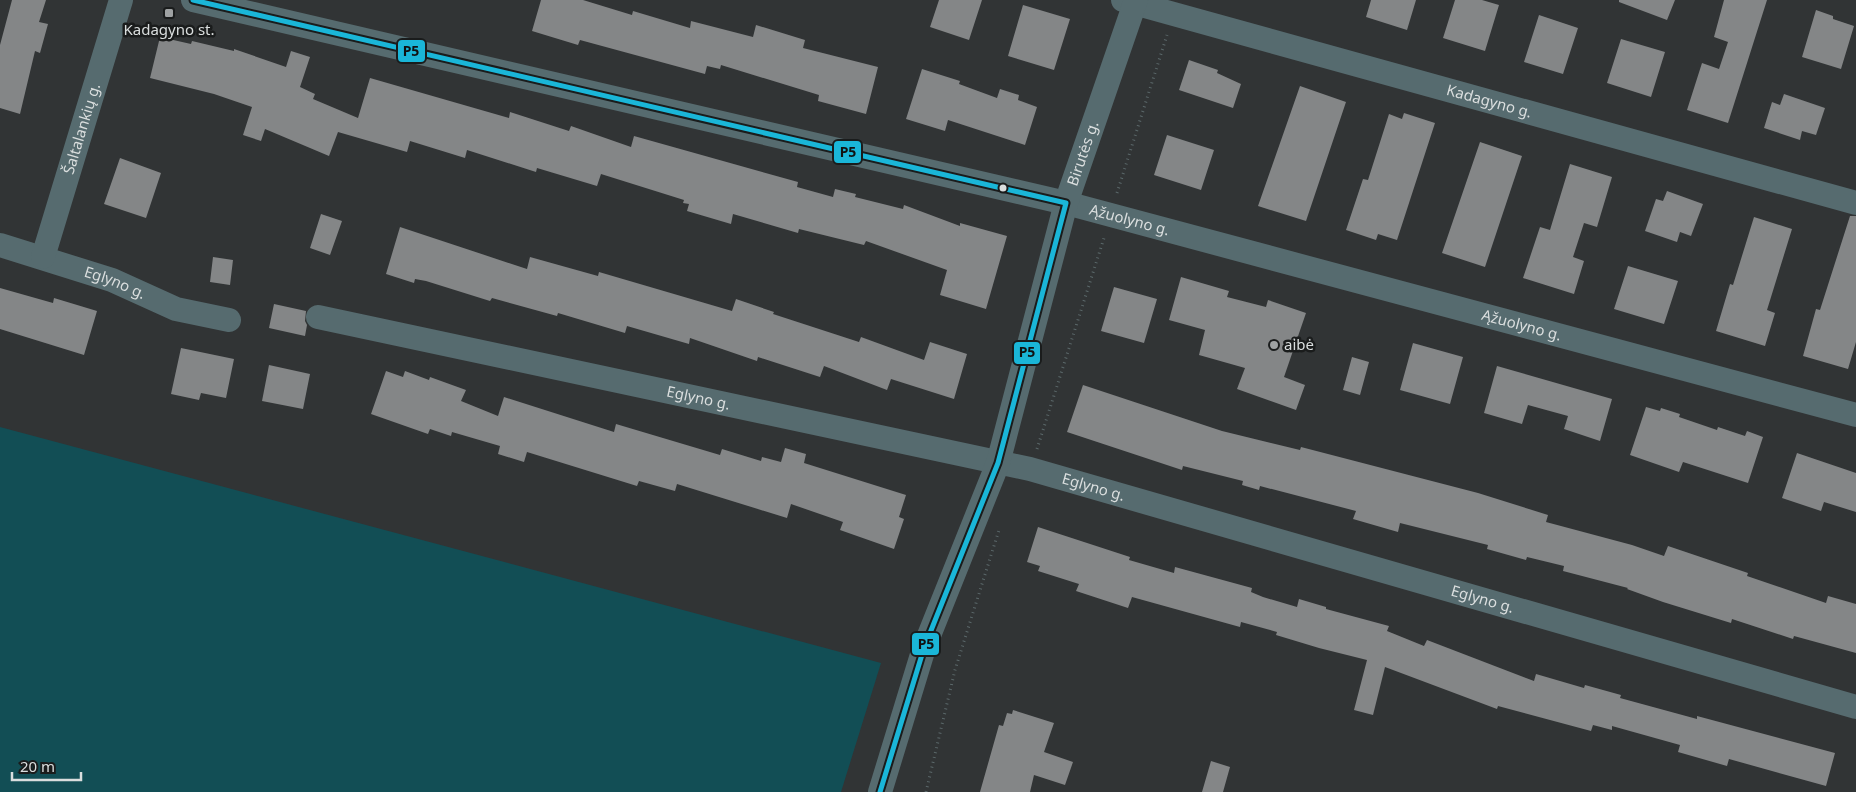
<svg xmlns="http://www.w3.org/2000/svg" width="1856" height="792" viewBox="0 0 1856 792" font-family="'Noto Sans',sans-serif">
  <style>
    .green { fill: #124e55 }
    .building { fill: #848687 }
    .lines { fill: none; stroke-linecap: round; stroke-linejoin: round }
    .path { stroke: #5b686a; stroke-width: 3; stroke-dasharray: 1 4; stroke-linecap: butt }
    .minor { stroke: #566b6f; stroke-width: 24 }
    .bus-1-casing { stroke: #1a1c1c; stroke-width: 9 }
    .bus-1 { stroke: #1ab6d8; stroke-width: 5 }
    .poi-dot { fill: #9fa2a3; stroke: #1a1c1c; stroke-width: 2 }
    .bus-dot { fill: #dadede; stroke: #1a1c1c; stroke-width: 2 }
    .labels { text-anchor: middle; stroke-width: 5; stroke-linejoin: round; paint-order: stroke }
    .poi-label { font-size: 15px; fill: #dadede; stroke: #1a1c1c }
    .street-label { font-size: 15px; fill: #dadede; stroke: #1a1c1c }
    .line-badge { stroke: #1a1c1c; stroke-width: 2 }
    .pale-badge-label { font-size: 14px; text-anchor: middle; font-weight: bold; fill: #111 }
  </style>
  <rect width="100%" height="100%" fill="#313435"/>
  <path class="green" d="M 0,427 L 881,663 L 841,792 L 0,792 Z"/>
  <path class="building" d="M 12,0 L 46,0 L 39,22 L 48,24 L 40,53 L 35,51 L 20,114 L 0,108 L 0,45 Z
    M 541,0 L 583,0 L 632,15 L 633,11 L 690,28 L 691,21 L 753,37 L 756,25 L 805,40 L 803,48 L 878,67 L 866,114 L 818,101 L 819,95 L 721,65 L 720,69 L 707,66 L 705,74 L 580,40 L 578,45 L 532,31 Z
    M 939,0 L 982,0 L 969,40 L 930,27 Z
    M 1371,0 L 1416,0 L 1407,30 L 1366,17 Z
    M 1455,0 L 1482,0 L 1499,5 L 1485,51 L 1443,38 Z
    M 1619,0 L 1675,0 L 1667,20 L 1619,2 Z
    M 1724,0 L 1767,0 L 1728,123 L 1687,110 L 1702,63 L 1719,69 L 1728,42 L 1714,37 Z
    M 1023,5 L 1070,19 L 1054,70 L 1008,56 Z
    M 1816,10 L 1833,16 L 1833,19 L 1854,26 L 1841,69 L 1802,57 Z
    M 1539,15 L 1578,28 L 1563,74 L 1524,62 Z
    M 160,37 L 191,44 L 192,41 L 234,51 L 234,49 L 286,67 L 291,51 L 310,57 L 300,87 L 315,94 L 313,99 L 358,118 L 370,78 L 509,118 L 510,112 L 569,131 L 571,126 L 631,147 L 634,136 L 798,182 L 797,187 L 833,197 L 835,189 L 856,194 L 855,197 L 903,209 L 904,205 L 960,226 L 960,223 L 1007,236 L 986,309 L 940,295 L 947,270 L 866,241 L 864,245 L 799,229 L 798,233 L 733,214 L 731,224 L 687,211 L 689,204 L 683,203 L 684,200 L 601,174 L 597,186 L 537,168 L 536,172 L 467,150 L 465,158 L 410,141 L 407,152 L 338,132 L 329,156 L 265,129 L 261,141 L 243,135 L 252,107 L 214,94 L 150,78 Z
    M 1621,39 L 1665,52 L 1651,97 L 1607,83 Z
    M 1189,60 L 1218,70 L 1217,73 L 1241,84 L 1233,108 L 1179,90 Z
    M 922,69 L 960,81 L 959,84 L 997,98 L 1000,89 L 1019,95 L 1018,100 L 1037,107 L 1025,145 L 948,120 L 945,131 L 906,119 Z
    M 1300,86 L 1346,102 L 1306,221 L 1258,206 Z
    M 1784,94 L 1825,108 L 1816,135 L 1802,131 L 1800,140 L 1764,128 L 1772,102 L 1780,105 Z
    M 1404,113 L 1435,123 L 1397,240 L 1378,234 L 1376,240 L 1346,230 L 1363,179 L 1368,180 L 1389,114 L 1402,119 Z
    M 1167,135 L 1214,150 L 1201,190 L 1154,175 Z
    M 1480,142 L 1522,156 L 1485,267 L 1442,253 Z
    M 120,158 L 161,173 L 146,218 L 104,204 Z
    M 1570,164 L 1612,177 L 1597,227 L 1584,223 L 1573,257 L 1584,261 L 1574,294 L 1523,278 L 1540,227 L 1550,230 Z
    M 1667,191 L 1703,204 L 1691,236 L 1680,232 L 1677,242 L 1645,231 L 1656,199 L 1663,201 Z
    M 321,214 L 342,221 L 330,255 L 310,248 Z
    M 1850,216 L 1856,216 L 1856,342 L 1848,369 L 1803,356 L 1816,309 L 1820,310 Z
    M 1754,217 L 1792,229 L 1767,310 L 1775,313 L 1765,346 L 1716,331 L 1730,284 L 1733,285 Z
    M 400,227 L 527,269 L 530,257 L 598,276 L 599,272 L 732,311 L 736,299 L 774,312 L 773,314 L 859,342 L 861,337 L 924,360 L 930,342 L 967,354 L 954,399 L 891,379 L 887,390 L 824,366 L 820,377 L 758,357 L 757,361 L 690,338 L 689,344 L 627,326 L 625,333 L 558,313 L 557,316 L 492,298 L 490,301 L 426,281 L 415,279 L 414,283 L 386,274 Z
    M 213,257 L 233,260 L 230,285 L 210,282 Z
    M 1628,266 L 1678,281 L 1664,324 L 1614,309 Z
    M 1181,277 L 1229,291 L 1227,297 L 1266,307 L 1268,300 L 1306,313 L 1284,377 L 1305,385 L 1296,410 L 1237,389 L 1245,368 L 1199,355 L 1205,330 L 1169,320 Z
    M 1114,287 L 1157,299 L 1144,343 L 1101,331 Z
    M 0,288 L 53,303 L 54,298 L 97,311 L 84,355 L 0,329 Z
    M 274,304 L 306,311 L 305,321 L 307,325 L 305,336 L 269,328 Z
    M 1413,343 L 1463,357 L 1450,404 L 1400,390 Z
    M 181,348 L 234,359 L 226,398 L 201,393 L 199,400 L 171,394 Z
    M 1352,357 L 1369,362 L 1360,395 L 1343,390 Z
    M 269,365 L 310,374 L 303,409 L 262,401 Z
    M 1497,366 L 1612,399 L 1600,441 L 1564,429 L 1568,416 L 1528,405 L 1522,424 L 1484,413 Z
    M 386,371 L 403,377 L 405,371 L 429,380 L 430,377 L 466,390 L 461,401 L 498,416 L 504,397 L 614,432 L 616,424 L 720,455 L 722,449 L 761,461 L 762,457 L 781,462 L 785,448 L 806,454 L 804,463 L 906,495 L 899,517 L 904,519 L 894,549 L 840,530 L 843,522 L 791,504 L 787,518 L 677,484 L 675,491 L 639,481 L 637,486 L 527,452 L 524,462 L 498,454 L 500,446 L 452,432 L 451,436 L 430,429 L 428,434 L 371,414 Z
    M 1083,385 L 1222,431 L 1300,450 L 1301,447 L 1478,493 L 1548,515 L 1546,522 L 1632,545 L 1664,556 L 1668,546 L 1748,573 L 1747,576 L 1826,603 L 1828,596 L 1856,604 L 1856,653 L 1794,636 L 1793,639 L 1732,619 L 1731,623 L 1663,602 L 1627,589 L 1628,588 L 1563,571 L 1564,566 L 1527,557 L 1526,560 L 1487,549 L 1488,545 L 1400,523 L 1398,532 L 1353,519 L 1356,511 L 1260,486 L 1259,490 L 1242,485 L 1243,481 L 1183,466 L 1182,470 L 1067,432 Z
    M 1646,407 L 1660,411 L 1661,408 L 1680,414 L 1679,417 L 1717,430 L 1718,427 L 1745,436 L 1747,431 L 1763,437 L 1748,483 L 1683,462 L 1679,472 L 1630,455 Z
    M 1797,453 L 1856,473 L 1856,512 L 1824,502 L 1821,511 L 1782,498 Z
    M 1038,527 L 1130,557 L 1129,560 L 1174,573 L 1175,567 L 1252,588 L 1251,592 L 1263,597 L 1297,607 L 1299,599 L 1326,607 L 1326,609 L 1389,626 L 1387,631 L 1424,646 L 1427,640 L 1534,681 L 1536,674 L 1584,688 L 1585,685 L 1621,695 L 1620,698 L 1697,719 L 1697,716 L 1835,753 L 1826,786 L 1729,759 L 1727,766 L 1678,752 L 1680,745 L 1612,726 L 1612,730 L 1593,725 L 1591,731 L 1498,706 L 1497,709 L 1385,667 L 1373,715 L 1354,710 L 1367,660 L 1319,648 L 1276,635 L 1277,632 L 1241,622 L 1240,627 L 1132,597 L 1128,608 L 1076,591 L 1079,584 L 1038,571 L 1040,566 L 1027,562 Z
    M 1013,710 L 1054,723 L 1044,752 L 1073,762 L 1065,785 L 1034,775 L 1030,792 L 980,792 L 999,725 L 1003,726 L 1007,713 L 1012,714 Z
    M 1211,761 L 1230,767 L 1223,792 L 1202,792 Z"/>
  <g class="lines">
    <path class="path" d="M 1117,193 L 1167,35
      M 1037,449 L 1104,238
      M 926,792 L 955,670 L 999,530"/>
    <g class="minor">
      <path id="s1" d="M 193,0 L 1066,203 L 1856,415"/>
      <path id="s2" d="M 1123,0 L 1856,203"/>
      <path id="s3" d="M 0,245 L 112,280 L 176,309 L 229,320"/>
      <path id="s4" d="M 43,257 L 121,0"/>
      <path id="s5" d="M 318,317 L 1030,469 L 1856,707"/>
      <path id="s6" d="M 880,792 L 924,648 L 998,463 L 1066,203 L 1136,0"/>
    </g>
    <g class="bus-1-casing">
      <path id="bus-1" d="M 193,0 L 1066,203
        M 880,792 L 924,648 L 998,463 L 1066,203"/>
    </g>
    <use href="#bus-1" class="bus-1"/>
  </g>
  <g class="poi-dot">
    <rect x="164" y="8" width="10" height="10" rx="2.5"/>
    <circle cx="1274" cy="345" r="5"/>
  </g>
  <circle class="bus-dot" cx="1003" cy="188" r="4.5"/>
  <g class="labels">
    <g class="poi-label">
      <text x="169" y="35">Kadagyno st.</text>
      <text x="1284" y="350" text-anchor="start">aibė</text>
    </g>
    <g class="street-label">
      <text dy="5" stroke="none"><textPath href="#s2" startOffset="380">Kadagyno g.</textPath></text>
      <text dy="5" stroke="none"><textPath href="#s4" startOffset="134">Šaltalankių g.</textPath></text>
      <text dy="5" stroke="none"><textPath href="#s6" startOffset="671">Birutės g.</textPath></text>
      <text dy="5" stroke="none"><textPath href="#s1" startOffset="962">Ąžuolyno g.</textPath></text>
      <text dy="5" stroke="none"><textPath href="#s3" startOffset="121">Eglyno g.</textPath></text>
      <text dy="5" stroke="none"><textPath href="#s1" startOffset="1368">Ąžuolyno g.</textPath></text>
      <text dy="5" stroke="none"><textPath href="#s5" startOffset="389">Eglyno g.</textPath></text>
      <text dy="5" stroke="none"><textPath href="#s5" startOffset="794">Eglyno g.</textPath></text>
      <text dy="5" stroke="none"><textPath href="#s5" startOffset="1199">Eglyno g.</textPath></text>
    </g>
  </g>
  <g class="line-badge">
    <rect x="397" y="39" width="29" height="24" rx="5" fill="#1ab6d8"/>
    <rect x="833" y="140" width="29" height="24" rx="5" fill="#1ab6d8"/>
    <rect x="1013" y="341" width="28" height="24" rx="5" fill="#1ab6d8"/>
    <rect x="911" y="632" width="29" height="24" rx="5" fill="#1ab6d8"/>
  </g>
  <g class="pale-badge-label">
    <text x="411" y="56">P5</text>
    <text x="848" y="157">P5</text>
    <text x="1027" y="357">P5</text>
    <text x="926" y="649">P5</text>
  </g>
  <path d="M12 772v8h69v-8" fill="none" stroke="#dadede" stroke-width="2.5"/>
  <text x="20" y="772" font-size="15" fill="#dadede" stroke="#1a1c1c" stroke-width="4" paint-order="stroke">20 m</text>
</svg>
